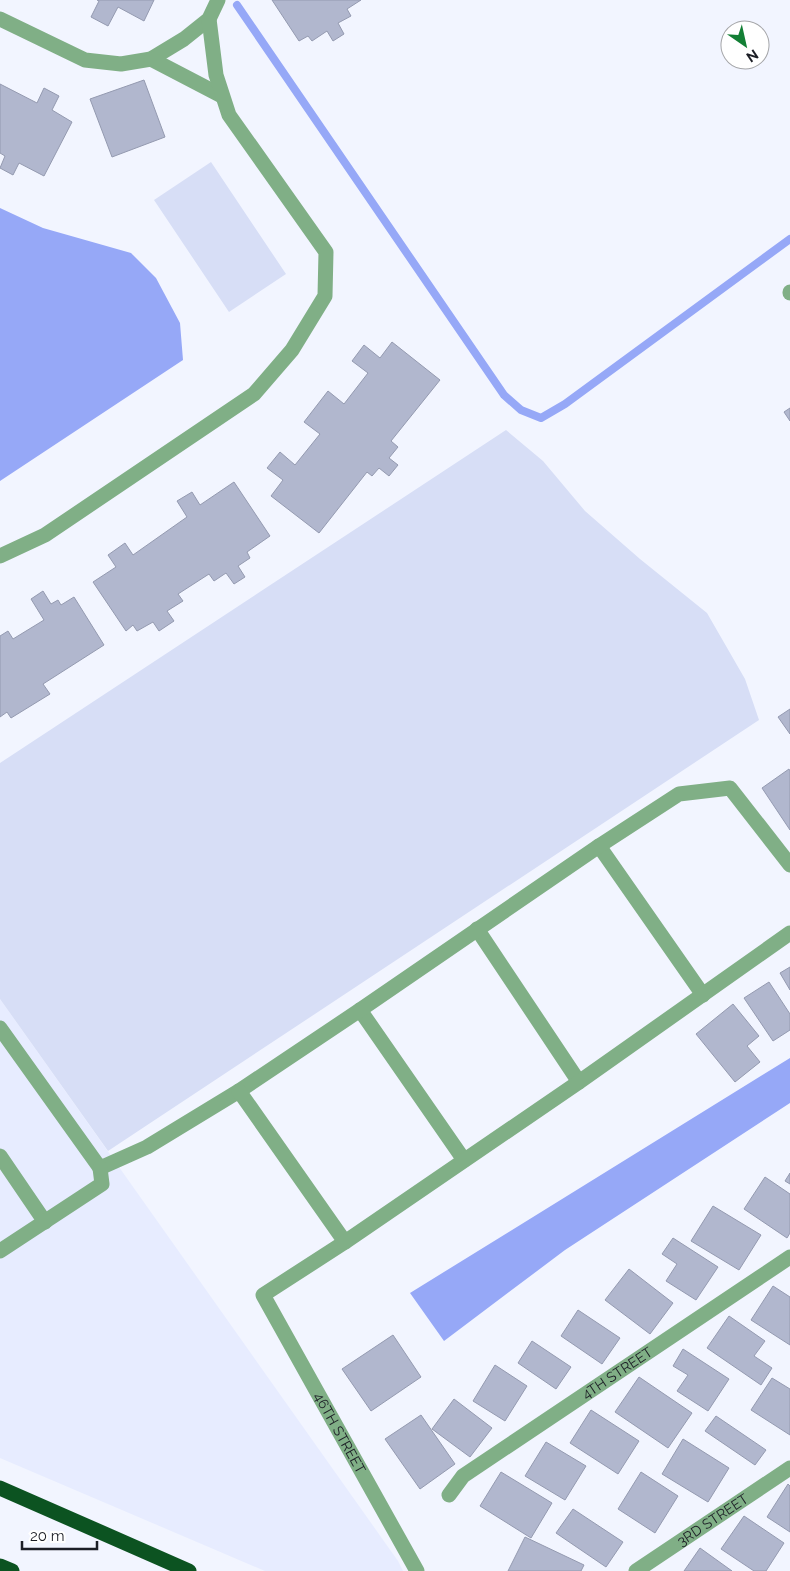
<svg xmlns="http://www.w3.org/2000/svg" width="790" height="1571" viewBox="0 0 790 1571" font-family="Raleway,sans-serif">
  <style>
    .built { fill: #e7ecff }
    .green { fill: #d7def6 }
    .water { fill: #96a8f7 }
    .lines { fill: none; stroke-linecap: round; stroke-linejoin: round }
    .stream { stroke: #96a8f7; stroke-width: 8 }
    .building { fill: #b1b7ce; stroke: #949ab0 }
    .minor { stroke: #80af86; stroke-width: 15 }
    .highway { stroke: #0c5321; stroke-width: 15 }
    .labels { text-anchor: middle; stroke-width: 4; stroke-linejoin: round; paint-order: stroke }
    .street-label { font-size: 14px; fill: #1c1e26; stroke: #fff }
  </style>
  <rect width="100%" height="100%" fill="#f2f5ff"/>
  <path class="built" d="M 0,999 L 398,1561 L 403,1571 L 265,1571 L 0,1458 Z"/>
  <path class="green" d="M 211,162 L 286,274 L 229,312 L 154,200 Z
    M 506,430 L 543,461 L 585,511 L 640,559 L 707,613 L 745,679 L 759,720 L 108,1151 L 0,999 L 0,763 Z"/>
  <path class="water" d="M 0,208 L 43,228 L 131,253 L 156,278 L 180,323 L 183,360 L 0,481 Z
    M 790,1058 L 790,1103 L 565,1250 L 444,1341 L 410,1293 Z"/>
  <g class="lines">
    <path class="stream" d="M 237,5 L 504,395 L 521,410 L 541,418 L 565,404 L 790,239"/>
  </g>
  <path class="building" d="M 97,0 L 154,0 L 144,21 L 118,7 L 108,26 L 91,17 L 99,1 Z
    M 272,0 L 361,0 L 347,9 L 351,16 L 338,23 L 344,34 L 333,41 L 327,31 L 312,41 L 308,36 L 299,41 Z
    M 144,80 L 165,137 L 112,157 L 90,99 Z
    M 0,84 L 37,103 L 44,88 L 59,96 L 52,110 L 72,122 L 44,176 L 19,163 L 13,175 L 0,168 L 5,156 L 0,153 Z
    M 392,342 L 440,380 L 391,441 L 398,447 L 389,458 L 398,465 L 389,476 L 379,468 L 372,476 L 367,472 L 319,533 L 271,496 L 283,480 L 267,468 L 280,452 L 295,465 L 320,434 L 304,422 L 328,391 L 344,404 L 368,373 L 352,361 L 364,345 L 380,358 Z
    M 790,408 L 790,421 L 784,412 Z
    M 234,482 L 270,536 L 247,552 L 250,558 L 238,566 L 245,577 L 234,584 L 226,573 L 214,581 L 209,574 L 178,594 L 183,601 L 167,611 L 174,621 L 159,631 L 153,622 L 137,631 L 133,625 L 126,631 L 93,582 L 116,567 L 108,555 L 125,543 L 133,555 L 187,517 L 177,501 L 192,492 L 200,505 Z
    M 43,591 L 51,604 L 58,600 L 61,605 L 74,597 L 104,645 L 43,684 L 50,694 L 11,718 L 7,712 L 0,717 L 0,636 L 8,631 L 13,639 L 44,620 L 31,599 Z
    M 790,709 L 790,734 L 778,717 Z
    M 789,769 L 790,771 L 790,830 L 762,788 Z
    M 790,967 L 790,990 L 780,973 Z
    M 769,982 L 790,1014 L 790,1030 L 773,1041 L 744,998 Z
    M 733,1004 L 759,1036 L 747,1046 L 760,1062 L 735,1082 L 696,1034 Z
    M 790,1173 L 790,1184 L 785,1181 Z
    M 765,1177 L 790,1194 L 790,1233 L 787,1238 L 744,1209 Z
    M 713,1206 L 761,1235 L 739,1270 L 691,1241 Z
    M 673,1238 L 718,1267 L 696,1300 L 666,1281 L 677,1264 L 662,1254 Z
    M 629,1269 L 673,1303 L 650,1334 L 605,1300 Z
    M 773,1286 L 790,1297 L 790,1345 L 751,1320 Z
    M 578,1310 L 620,1338 L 602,1364 L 561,1336 Z
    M 729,1316 L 765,1341 L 754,1356 L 772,1368 L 761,1385 L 707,1348 Z
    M 393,1335 L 421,1377 L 371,1411 L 342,1369 Z
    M 532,1341 L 571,1367 L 556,1389 L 518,1363 Z
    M 683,1349 L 729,1379 L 708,1411 L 677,1391 L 688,1375 L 673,1366 Z
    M 495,1365 L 527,1386 L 505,1421 L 473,1401 Z
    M 639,1377 L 692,1413 L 668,1448 L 615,1412 Z
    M 772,1378 L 790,1389 L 790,1435 L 751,1410 Z
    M 454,1399 L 492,1428 L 470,1457 L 432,1429 Z
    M 591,1410 L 639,1441 L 618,1474 L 570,1443 Z
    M 421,1415 L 455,1464 L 420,1489 L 385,1439 Z
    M 716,1416 L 766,1450 L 755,1465 L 705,1431 Z
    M 683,1439 L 729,1468 L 708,1502 L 662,1474 Z
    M 546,1442 L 586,1466 L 565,1500 L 525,1476 Z
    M 501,1472 L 552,1503 L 531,1538 L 480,1506 Z
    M 641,1472 L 678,1496 L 655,1533 L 618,1509 Z
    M 788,1484 L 790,1486 L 790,1532 L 767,1517 Z
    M 573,1509 L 623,1542 L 606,1567 L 556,1533 Z
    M 744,1516 L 784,1543 L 766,1571 L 754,1571 L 721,1549 Z
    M 525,1537 L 584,1565 L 581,1571 L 508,1571 Z
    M 700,1548 L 732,1571 L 684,1571 Z"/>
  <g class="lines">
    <g class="minor">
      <path d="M 0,19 L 85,60 L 121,64 L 151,59 L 184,39 L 209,19 L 218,0"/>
      <path d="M 151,59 L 222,96"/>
      <path d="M 790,292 L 790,293"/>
      <path d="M 0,556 L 45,535 L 254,394 L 292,350 L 325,296 L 326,252 L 229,115 L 216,75 L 209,19"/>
      <path d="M 599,846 L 703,995"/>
      <path d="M 477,929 L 579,1082"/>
      <path d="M 360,1010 L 464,1160"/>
      <path d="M 0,1028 L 100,1168 L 147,1147 L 239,1091 L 360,1010 L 599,846 L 679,794 L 730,788 L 790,865"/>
      <path id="s1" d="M 239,1091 L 345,1242 L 263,1295 L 417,1571"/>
      <path d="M 0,1156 L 45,1222"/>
      <path d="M 345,1242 L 579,1082 L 790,933"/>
      <path d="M 0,1251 L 102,1184 L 100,1168"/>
      <path id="s2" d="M 449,1495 L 463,1476 L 790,1257"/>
      <path id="s3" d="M 636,1571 L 790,1468"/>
    </g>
    <path class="highway" d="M 0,1488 L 189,1571
      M 0,1566 L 12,1571"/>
  </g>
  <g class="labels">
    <g class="street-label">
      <text dy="5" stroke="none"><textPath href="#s2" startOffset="209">4TH STREET</textPath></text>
      <text dy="5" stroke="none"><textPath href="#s1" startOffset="440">46TH STREET</textPath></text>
      <text dy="5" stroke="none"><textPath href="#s3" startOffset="92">3RD STREET</textPath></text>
    </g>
  </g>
  <g transform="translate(745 45) rotate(146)"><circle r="24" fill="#ffffff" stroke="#a4a5a8"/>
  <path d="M0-4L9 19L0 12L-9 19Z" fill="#137f35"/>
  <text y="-8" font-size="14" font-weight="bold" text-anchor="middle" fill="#1c1e26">N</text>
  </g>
  <path d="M22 1541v8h75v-8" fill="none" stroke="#1c1e26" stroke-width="2.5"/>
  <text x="30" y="1541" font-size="15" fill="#1c1e26" stroke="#ffffff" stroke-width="4" paint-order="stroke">20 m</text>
</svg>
